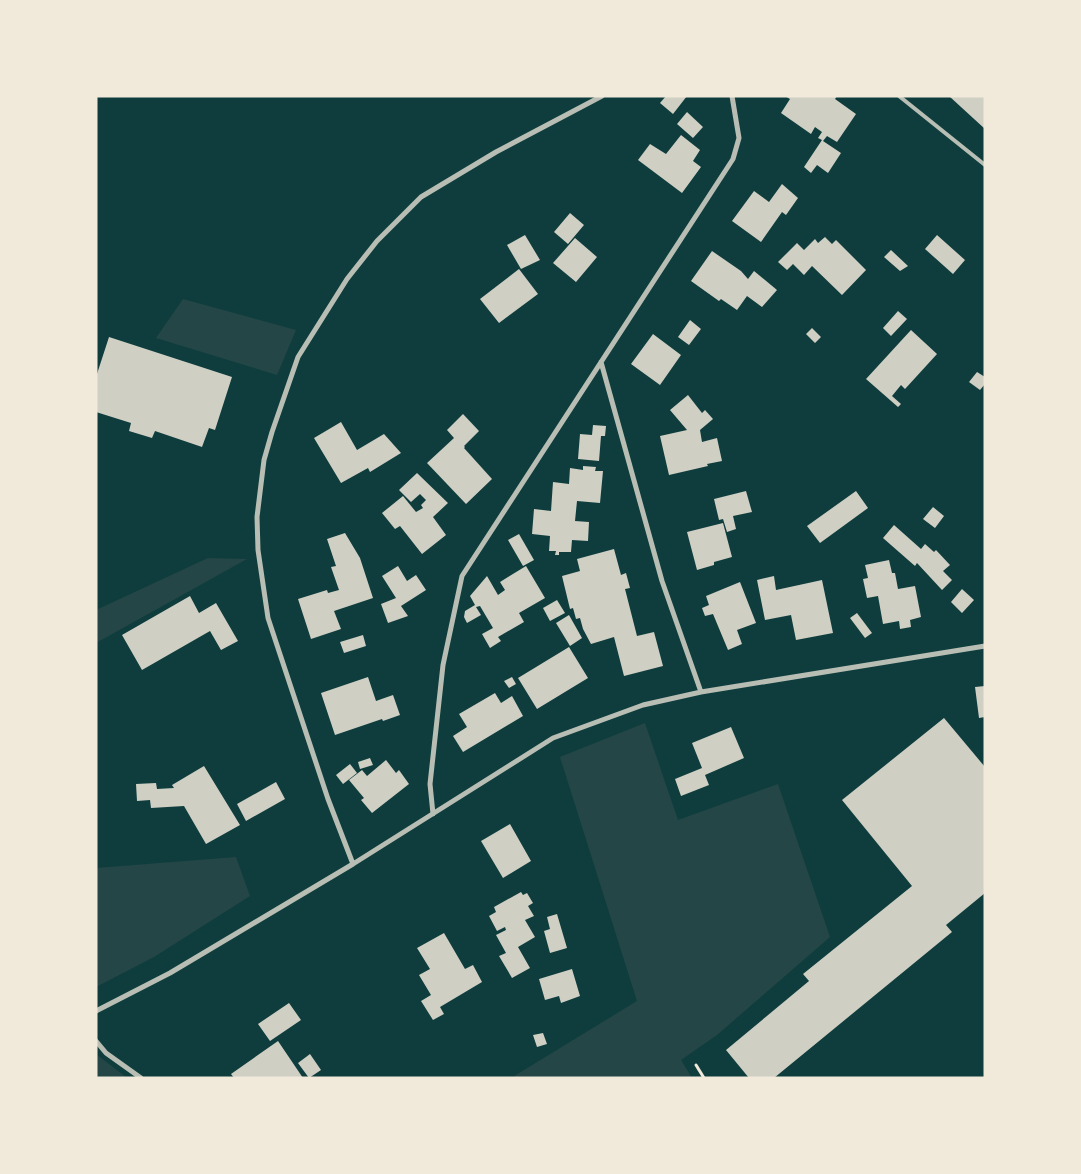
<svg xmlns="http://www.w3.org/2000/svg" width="1081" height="1174" viewBox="0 0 1081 1174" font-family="Rubik,sans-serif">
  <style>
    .green { fill: #244646 }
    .building { fill: #cfcfc3 }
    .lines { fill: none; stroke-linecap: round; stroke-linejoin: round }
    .path { stroke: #f1e9da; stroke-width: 3 }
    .service { stroke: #b8beb3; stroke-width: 4 }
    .minor { stroke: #b8beb3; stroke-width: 5 }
  </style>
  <rect width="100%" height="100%" fill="#0f3d3e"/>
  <path class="green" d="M 183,299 L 296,330 L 277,375 L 156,338 Z
    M 208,558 L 247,559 L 96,643 L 96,610 Z
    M 645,723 L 678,820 L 778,784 L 830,937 L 717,1035 L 681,1060 L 692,1078 L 511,1078 L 637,1001 L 560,757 Z
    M 236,857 L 250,896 L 154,957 L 96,987 L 96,868 Z
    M 96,1054 L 127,1078 L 96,1078 Z"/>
  <path class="building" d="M 666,96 L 687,96 L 673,114 L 660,103 Z
    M 785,96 L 837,96 L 835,99 L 856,114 L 837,142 L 827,136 L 823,141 L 841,153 L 828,173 L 817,165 L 811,173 L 804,167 L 822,140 L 818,138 L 822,132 L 815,127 L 811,134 L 781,113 L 790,99 Z
    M 949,96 L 985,96 L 985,129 Z
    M 687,112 L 703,127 L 693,138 L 677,124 Z
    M 681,135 L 700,150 L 693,161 L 701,167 L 682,193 L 638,160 L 650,144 L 666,154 Z
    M 782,184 L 798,198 L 786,215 L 782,212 L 761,242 L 732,221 L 754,191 L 769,202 Z
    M 570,213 L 584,225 L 568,244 L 554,232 Z
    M 525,235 L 540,260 L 521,269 L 507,245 Z
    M 937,235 L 965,260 L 953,274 L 925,249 Z
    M 825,237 L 832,244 L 836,240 L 866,270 L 842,295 L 812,266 L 804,275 L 793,264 L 787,270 L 778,262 L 797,243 L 804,250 L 815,239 L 818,243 Z
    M 575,238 L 597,257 L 576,282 L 553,263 Z
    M 891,250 L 908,266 L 900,271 L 884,257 Z
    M 712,251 L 741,271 L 748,279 L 754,271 L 777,290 L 762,307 L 747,296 L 737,310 L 721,299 L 719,301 L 691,281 Z
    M 519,269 L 538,294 L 499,323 L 480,299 Z
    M 898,311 L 907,319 L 891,336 L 883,328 Z
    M 690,320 L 701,329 L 689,345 L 678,337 Z
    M 812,328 L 821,337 L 815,343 L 806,334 Z
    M 911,330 L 937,354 L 905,389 L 901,385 L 892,396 L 901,404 L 898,407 L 866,379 Z
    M 653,334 L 681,355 L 660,385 L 631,364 Z
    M 109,337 L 232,377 L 215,430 L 209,428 L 202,447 L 155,431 L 152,438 L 129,431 L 131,423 L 96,412 L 96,377 Z
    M 977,372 L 985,377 L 985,384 L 980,390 L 969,382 Z
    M 688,395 L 702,413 L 705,410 L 713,419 L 700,430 L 702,442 L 717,438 L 722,461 L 707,464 L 708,466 L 669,475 L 660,436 L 687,430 L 670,410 Z
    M 463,414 L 479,431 L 464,446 L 465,447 L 464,448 L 492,479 L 466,504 L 427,463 L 454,438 L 447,430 Z
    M 341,422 L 357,450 L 384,434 L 401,453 L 370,472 L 368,468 L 341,483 L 314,438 Z
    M 593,425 L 606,426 L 605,436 L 601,436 L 599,461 L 578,459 L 580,434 L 592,435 Z
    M 583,466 L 596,467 L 595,471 L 603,471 L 600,503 L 577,501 L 575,521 L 589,522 L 588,541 L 572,540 L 571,552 L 559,552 L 559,555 L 555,555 L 556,551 L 549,551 L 550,536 L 532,534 L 534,509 L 551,511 L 553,482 L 569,484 L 570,468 L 583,470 Z
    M 417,473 L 448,503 L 433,517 L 446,535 L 422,554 L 400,526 L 395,529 L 382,513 L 403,496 L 416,512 L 423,508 L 421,505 L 426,500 L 420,494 L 411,502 L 399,490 Z
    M 746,491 L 752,512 L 733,516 L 736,529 L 727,532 L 723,519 L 719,520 L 714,499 Z
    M 856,491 L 868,508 L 820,543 L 807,526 Z
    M 933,507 L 944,516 L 935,528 L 923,519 Z
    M 723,523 L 732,557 L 714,562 L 714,565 L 697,570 L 687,532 Z
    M 894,525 L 921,549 L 925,544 L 934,552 L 936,550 L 950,565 L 943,571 L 952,580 L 942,590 L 917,563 L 915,566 L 883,538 Z
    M 345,533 L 360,558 L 373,598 L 334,611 L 341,629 L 311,639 L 298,599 L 327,590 L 328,593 L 339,590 L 331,567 L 336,566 L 327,539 Z
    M 519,534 L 534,560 L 523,566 L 508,540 Z
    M 614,549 L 621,575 L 626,573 L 630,588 L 625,589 L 637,636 L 654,632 L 663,666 L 624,676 L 614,637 L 591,644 L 583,629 L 580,618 L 576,619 L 573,608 L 570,609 L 562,576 L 580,571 L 577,559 Z
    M 889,560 L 892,573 L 895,573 L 898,589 L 915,586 L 921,617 L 910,620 L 911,627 L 900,629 L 899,621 L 883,624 L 878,596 L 867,598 L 863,579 L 868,578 L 865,565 Z
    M 398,566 L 407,581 L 416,575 L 426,590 L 401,606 L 408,616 L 388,623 L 381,604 L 396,598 L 382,576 Z
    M 526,566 L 545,598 L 519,613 L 524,622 L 498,637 L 501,641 L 490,648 L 482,634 L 493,628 L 480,606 L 476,607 L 481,615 L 467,623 L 464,617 L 465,611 L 475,605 L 470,596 L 487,576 L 498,595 L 505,590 L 500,582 Z
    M 774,576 L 776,590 L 822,580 L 833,633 L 796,640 L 791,615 L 765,620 L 757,580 Z
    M 740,582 L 756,623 L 737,630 L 742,644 L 728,650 L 713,614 L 705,616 L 702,608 L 709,605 L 706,596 Z
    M 962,589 L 974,600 L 962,613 L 951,602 Z
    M 190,596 L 199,613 L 216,603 L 238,641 L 221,650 L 210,631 L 142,670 L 122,635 Z
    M 557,600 L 565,613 L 550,621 L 543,608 Z
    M 857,613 L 872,633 L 865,638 L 850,618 Z
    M 569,615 L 582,638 L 570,646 L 556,623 Z
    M 363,635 L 366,646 L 344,653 L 340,642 Z
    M 569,647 L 588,678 L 537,709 L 518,678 Z
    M 368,677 L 376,701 L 393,695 L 400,715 L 383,721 L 382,719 L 335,735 L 321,693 Z
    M 512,677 L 516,684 L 509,688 L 504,681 Z
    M 985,686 L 985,717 L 979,718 L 975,687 Z
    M 495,693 L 501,703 L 512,696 L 523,716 L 463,752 L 453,736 L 467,727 L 459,714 Z
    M 944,718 L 985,767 L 985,893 L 946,925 L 952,932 L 774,1078 L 749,1078 L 726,1050 L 809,981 L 803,974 L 912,886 L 842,800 Z
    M 731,727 L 744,758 L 705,775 L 709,785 L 681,796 L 675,779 L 702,768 L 692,743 Z
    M 370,758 L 373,765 L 360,769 L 358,762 Z
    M 386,760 L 396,773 L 399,770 L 409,784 L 372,813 L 361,800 L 364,798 L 349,780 L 362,770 L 367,776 Z
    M 350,764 L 357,773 L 343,784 L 336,775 Z
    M 204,766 L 240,825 L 206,844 L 184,806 L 151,808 L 150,800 L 137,801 L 136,784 L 156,783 L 157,789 L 174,788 L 172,785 Z
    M 276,782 L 285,799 L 246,821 L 237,804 Z
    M 510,824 L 531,861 L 503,878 L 481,841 Z
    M 521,892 L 523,895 L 527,893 L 533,903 L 528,906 L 534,916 L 525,920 L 535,937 L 518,947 L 530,968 L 512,978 L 499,956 L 506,953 L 496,935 L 506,930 L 505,927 L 497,931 L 489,916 L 496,912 L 494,907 Z
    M 557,914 L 567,948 L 550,953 L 544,931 L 550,929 L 547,917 Z
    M 444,933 L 465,969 L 473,965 L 482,982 L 440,1007 L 444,1014 L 433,1020 L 421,1001 L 431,995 L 419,975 L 430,969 L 417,948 Z
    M 572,969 L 580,996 L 561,1003 L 559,996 L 545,1000 L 539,979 Z
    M 289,1003 L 301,1020 L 270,1041 L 258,1024 Z
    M 543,1033 L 547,1044 L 537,1047 L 533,1035 Z
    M 278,1041 L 303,1078 L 234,1078 L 231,1074 Z
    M 310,1054 L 321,1070 L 309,1078 L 298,1063 Z"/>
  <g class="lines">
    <path class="path" d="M 696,1065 L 704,1078"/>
    <path class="service" d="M 899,96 L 985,165"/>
    <path class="minor" d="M 601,362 L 662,581 L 701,692
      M 433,814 L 430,784 L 443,665 L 462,576 L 733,159 L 739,138 L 732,96
      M 353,864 L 328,799 L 268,618 L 258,550 L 257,517 L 264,460 L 272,432 L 298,357 L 347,279 L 377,241 L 421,197 L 496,152 L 602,96
      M 96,1011 L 170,973 L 353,864 L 553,738 L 643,705 L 701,692 L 985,646
      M 96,1041 L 106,1053 L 141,1078"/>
  </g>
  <rect width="1081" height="1174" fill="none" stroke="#f1e9da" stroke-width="195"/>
</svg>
